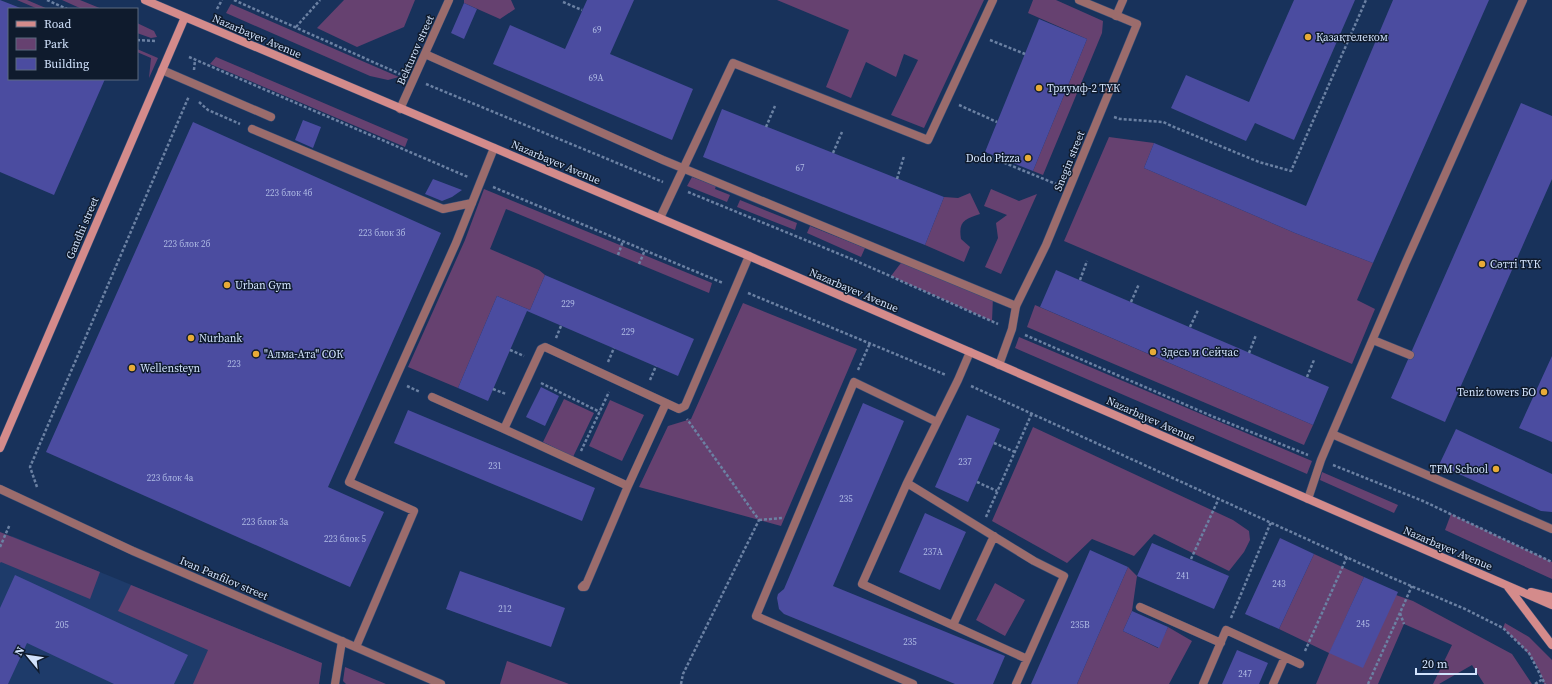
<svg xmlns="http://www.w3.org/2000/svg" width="1552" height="684" viewBox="0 0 1552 684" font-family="'Source Serif 4',serif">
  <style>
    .built { fill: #1e3b6a }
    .green { fill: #664170 }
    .building { fill: #4b4ca0 }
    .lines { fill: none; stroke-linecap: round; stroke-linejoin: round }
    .lane-casing { stroke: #364e75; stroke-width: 9 }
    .street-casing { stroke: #364e75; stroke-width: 9 }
    .secondary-casing { stroke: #364e75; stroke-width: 9 }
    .path { stroke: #6b81a3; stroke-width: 2.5; stroke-dasharray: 3 2; stroke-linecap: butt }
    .lane { stroke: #9b6c6c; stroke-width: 8 }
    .street { stroke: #9b6c6c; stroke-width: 8 }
    .secondary { stroke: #d48b8b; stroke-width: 8 }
    .poi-dot { fill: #e8ab37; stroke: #0f1b2d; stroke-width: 1.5 }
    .labels { text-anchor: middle; stroke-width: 3; stroke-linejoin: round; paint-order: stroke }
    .number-label { font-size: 9px; fill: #b0bce5 }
    .street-label { font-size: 11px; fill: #d1e2fc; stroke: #0f1b2d }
    .poi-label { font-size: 11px; fill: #d1e2fc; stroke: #0f1b2d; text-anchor: start }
  </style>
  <rect width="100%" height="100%" fill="#18325b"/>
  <path class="built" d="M 12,536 L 322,663 L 319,684 L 0,684 L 0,563 Z"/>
  <path class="green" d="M 17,0 L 27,0 L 48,9 L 38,9 Z
    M 62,0 L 80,0 L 102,9 L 82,9 Z
    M 344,0 L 415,0 L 404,27 L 357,47 L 317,28 Z
    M 464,0 L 511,0 L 515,9 L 500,19 L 464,3 Z
    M 777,0 L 984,0 L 924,128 L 891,115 L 918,60 L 904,54 L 896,77 L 866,62 L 851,98 L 826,87 L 849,30 Z
    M 1033,0 L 1056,0 L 1103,21 L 1102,33 L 1043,175 L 1033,171 L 1087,39 L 1028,13 Z
    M 231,4 L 399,77 L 388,80 L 370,76 L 226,13 Z
    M 137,23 L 154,31 L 157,37 L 151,38 L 137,33 Z
    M 137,49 L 158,58 L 149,78 L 151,58 L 137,52 Z
    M 216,57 L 408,139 L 405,147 L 210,64 Z
    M 1109,137 L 1154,143 L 1144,168 L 1295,233 L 1373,263 L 1357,300 L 1375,309 L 1352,364 L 1064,241 Z
    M 692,177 L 716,186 L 715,189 L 730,195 L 727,202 L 687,186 Z
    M 484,189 L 712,283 L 709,293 L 506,209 L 490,249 L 539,270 L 545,275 L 530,310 L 497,296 L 458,388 L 408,367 L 465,240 Z
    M 991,189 L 1019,201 L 1037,194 L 1001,274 L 985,267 L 998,238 L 996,223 L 1007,215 L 984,206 Z
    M 970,193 L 980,214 C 965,219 958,221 961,239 L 970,247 L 964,262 L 925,245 L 944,197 L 958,198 Z
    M 740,200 L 797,223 L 795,230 L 737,207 Z
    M 810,226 L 865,248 L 861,257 L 807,233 Z
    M 904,259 L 993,297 L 992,321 L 891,276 Z
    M 743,303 L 857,349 L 781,526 L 639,487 L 668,426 L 691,419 Z
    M 1035,305 L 1313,425 L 1304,445 L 1027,327 Z
    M 1019,337 L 1312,461 L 1307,474 L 1015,348 Z
    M 564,399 L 594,413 L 573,457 L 543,442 Z
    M 610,400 L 644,415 L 622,461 L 589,446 Z
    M 1033,427 L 1233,520 L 1249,531 L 1250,540 L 1244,552 L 1229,571 L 1154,534 L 1134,556 L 1092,539 L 1067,563 L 992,521 Z
    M 1322,472 L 1398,505 L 1394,513 L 1320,480 Z
    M 1451,514 L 1552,562 L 1552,579 L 1445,530 Z
    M 0,532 L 100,572 L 90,599 L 1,562 L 0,563 Z
    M 1314,554 L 1364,577 L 1330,652 L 1396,595 L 1413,601 L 1512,654 L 1532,684 L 1484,684 L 1472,665 L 1439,684 L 1433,684 L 1452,645 L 1404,624 L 1378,684 L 1316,684 L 1329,653 L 1279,629 Z
    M 1128,567 L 1137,576 L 1132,611 L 1123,631 L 1158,648 L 1168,627 L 1192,641 L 1169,684 L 1077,684 Z
    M 995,583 L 1025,600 L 1005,636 L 976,620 Z
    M 131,585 L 322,663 L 319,684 L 193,684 L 208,650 L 118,611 Z
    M 1505,623 L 1529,637 L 1552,660 L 1552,684 L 1544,684 C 1539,660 1519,644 1503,628 Z
    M 507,661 L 569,684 L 500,684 Z
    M 345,667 L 386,684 L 346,684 L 343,681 Z"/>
  <path class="building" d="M 0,0 L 23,9 L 9,9 L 9,79 L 105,79 L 54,195 L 0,172 Z
    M 587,0 L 634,0 L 610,54 L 693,89 L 672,140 L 493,64 L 510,25 L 565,49 Z
    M 1294,0 L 1355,0 L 1294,140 L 1255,123 L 1246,141 L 1171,108 L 1186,75 L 1249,102 Z
    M 1393,0 L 1489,0 L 1373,263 L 1295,233 L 1144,168 L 1154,143 L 1306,206 Z
    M 464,3 L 477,9 L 464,39 L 451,33 Z
    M 1039,19 L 1087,39 L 1033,171 L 985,152 Z
    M 1521,103 L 1552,116 L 1552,179 L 1445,422 L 1391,398 Z
    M 722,109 L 944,197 L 925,245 L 703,157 Z
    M 303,120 L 321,127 L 313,148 L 295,140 Z
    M 193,122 L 441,233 L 328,487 L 384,512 L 350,587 L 46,452 Z
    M 433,179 L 462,190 L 452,197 L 442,201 L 425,194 Z
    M 1056,270 L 1329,387 L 1313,425 L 1040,307 Z
    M 545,275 L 694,339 L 678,376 L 527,311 L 488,401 L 458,388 L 497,296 L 530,310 Z
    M 1552,356 L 1552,442 L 1519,428 Z
    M 541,387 L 559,396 L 545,426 L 526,417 Z
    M 863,403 L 904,421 L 833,586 L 1005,656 L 993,684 L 955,684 L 784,614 L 779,609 L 777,598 L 778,594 L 784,589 Z
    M 408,410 L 595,488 L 582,521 L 394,443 Z
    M 967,415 L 1000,429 L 968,502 L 935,487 Z
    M 1456,429 L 1552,474 L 1552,512 L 1541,511 L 1439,465 Z
    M 925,513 L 966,532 L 940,590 L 899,572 Z
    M 1280,538 L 1314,554 L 1279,629 L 1245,614 Z
    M 1152,543 L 1229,576 L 1214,609 L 1137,576 Z
    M 1090,550 L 1128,567 L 1077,684 L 1031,684 Z
    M 460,571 L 565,608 L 551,647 L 446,609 Z
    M 15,575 L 188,655 L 174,684 L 114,684 L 27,643 L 8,684 L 0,684 L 0,608 Z
    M 1364,577 L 1398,592 L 1363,668 L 1329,653 Z
    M 1132,611 L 1168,627 L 1159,648 L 1123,631 Z
    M 1237,650 L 1268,663 L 1259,684 L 1222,684 Z"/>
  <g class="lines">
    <g class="lane-casing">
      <path id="lane" d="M 1116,16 L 1123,0
        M 425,54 L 663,160 L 1016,306
        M 162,70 L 271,117
        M 252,129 L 443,209 L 472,203
        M 660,218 L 733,63 L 928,140 L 993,0
        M 1373,340 L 1410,355
        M 970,352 L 958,380 L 907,483 L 862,584 L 1027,659
        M 432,397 L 504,429
        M 1332,434 L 1552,529
        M 907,483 L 1034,561 L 1064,576 L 1016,684
        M 628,486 L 666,403
        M 1308,499 L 1321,460 L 1332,434 L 1405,264 L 1523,0
        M 584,585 L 582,587 L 585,587 L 628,486 L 504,429 L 541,349 L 545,347 L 679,409 L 685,406 L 749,256
        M 1140,607 L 1221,643
        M 953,625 L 994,536
        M 356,647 L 414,511 L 349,482 L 456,243 L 494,148
        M 335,684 L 342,641
        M 913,684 L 756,616 L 854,382 L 937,422
        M 1203,684 L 1226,630 L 1300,664
        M 1273,684 L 1285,657"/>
    </g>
    <g class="street-casing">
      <path id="street" d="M 400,109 L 449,0
        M 999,365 L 1012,329 L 1016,306 L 1046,245 L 1137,24 L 1079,0
        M 0,489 L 133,551 L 441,684"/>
    </g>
    <g class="secondary-casing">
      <path id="secondary" d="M 145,0 L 749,256 L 1552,605
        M 0,448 L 185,17
        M 1508,587 L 1552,645
        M 1531,592 L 1552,597"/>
    </g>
    <path class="path" d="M 47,0 L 67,9
      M 234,0 L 400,74
      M 563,2 L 582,10
      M 217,9 L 222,0
      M 296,27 L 320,0
      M 137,40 L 156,41
      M 990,40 L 1025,54
      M 189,57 L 468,177
      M 194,70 L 195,60
      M 426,84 L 663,182
      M 199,102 L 208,110 L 240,124
      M 959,105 L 997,122
      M 1114,117 L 1120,119 L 1163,122 L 1174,127 L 1259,162 L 1291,171 L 1366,0
      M 766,127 L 775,106
      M 833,153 L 842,132
      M 990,157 L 1056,184
      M 897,179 L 904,156
      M 493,187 L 723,283
      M 688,192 L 854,260 L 998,324
      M 618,255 L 623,241
      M 639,264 L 645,250
      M 1080,280 L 1087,261
      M 748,293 L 946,375
      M 1131,302 L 1139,284
      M 1190,327 L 1198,310
      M 1025,335 L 1214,417 L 1308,455
      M 556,338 L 561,326
      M 510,350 L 524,356
      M 1249,353 L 1256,335
      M 608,362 L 614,348
      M 858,370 L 870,343
      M 1307,377 L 1314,360
      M 650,380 L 656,366
      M 541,383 L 600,412
      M 407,386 L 420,392
      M 971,386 L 1390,577 L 1465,609 L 1503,628 L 1529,653 L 1545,684
      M 493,389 L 506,394
      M 994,443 L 1015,452
      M 581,451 L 609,392
      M 1333,465 L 1423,501 L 1552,562
      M 977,482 L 997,491
      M 37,487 L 30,467 L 189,96
      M 986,517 L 1032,413
      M 759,520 L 782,518
      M 0,547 L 10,524
      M 1191,559 L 1219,498
      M 1400,613 L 1404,624
      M 1231,618 L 1271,522
      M 1305,651 L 1347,557
      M 681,684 L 683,674 L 759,520 L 687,419
      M 1368,684 L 1412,586
      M 1535,684 L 1543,679"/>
    <use href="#lane" class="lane"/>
    <use href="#street" class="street"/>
    <use href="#secondary" class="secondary"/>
  </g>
  <g class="poi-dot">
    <circle cx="1308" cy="37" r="4"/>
    <circle cx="1039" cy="88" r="4"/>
    <circle cx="1028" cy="158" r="4"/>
    <circle cx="1482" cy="264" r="4"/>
    <circle cx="227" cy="285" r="4"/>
    <circle cx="191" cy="338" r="4"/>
    <circle cx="1153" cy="352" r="4"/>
    <circle cx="256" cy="354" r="4"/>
    <circle cx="132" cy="368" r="4"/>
    <circle cx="1544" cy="392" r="4"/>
    <circle cx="1496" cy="469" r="4"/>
  </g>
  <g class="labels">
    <g class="number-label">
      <text x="597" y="33">69</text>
      <text x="596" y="81">69А</text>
      <text x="800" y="171">67</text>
      <text x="289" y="196">223 блок 4б</text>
      <text x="382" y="236">223 блок 3б</text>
      <text x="187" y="247">223 блок 2б</text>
      <text x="568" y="307">229</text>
      <text x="628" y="335">229</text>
      <text x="234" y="367">223</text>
      <text x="965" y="465">237</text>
      <text x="495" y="469">231</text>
      <text x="170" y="481">223 блок 4а</text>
      <text x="846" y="502">235</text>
      <text x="265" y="525">223 блок 3а</text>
      <text x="345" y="542">223 блок 5</text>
      <text x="933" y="555">237А</text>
      <text x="1183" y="579">241</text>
      <text x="1279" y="587">243</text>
      <text x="505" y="612">212</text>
      <text x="1363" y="627">245</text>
      <text x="62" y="628">205</text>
      <text x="1080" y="628">235В</text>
      <text x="910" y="645">235</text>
      <text x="1245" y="677">247</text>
    </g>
    <g class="street-label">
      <text transform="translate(257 36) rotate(23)" y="4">Nazarbayev Avenue</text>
      <text transform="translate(415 50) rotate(-66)" y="4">Bekturov street</text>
      <text transform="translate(1069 161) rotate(-68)" y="4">Snegin street</text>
      <text transform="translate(556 162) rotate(23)" y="4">Nazarbayev Avenue</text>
      <text transform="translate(82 228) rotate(-67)" y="4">Gandhi street</text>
      <text transform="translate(854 290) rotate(23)" y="4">Nazarbayev Avenue</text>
      <text transform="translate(1151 419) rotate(24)" y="4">Nazarbayev Avenue</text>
      <text transform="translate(1448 548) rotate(23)" y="4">Nazarbayev Avenue</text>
      <text transform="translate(224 578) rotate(23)" y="4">Ivan Panfilov street</text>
    </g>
    <g class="poi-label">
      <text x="1316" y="41">Қазақтелеком</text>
      <text x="1047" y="92">Триумф-2 ТҮК</text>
      <text x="1020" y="162" text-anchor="end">Dodo Pizza</text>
      <text x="1490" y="268">Сәтті ТҮК</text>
      <text x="235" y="289">Urban Gym</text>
      <text x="199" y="342">Nurbank</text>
      <text x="1161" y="356">Здесь и Сейчас</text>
      <text x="264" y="358">"Алма-Ата" СОК</text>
      <text x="140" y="372">Wellensteyn</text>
      <text x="1536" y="396" text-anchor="end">Teniz towers БО</text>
      <text x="1488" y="473" text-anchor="end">TFM School</text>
    </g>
  </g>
  <rect x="8" y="8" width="130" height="72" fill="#0f1b2d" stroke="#5d6b80"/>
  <rect x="16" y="21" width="20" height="6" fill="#d48b8b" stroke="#5d6b80"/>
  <text x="44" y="28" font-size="12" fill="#d1e2fc">Road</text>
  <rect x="16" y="38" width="20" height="12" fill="#664170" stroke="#5d6b80"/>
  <text x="44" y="48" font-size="12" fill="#d1e2fc">Park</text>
  <rect x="16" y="58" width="20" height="12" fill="#4b4ca0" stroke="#5d6b80"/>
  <text x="44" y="68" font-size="12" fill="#d1e2fc">Building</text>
  <g transform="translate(28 656) rotate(299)" stroke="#0f1b2d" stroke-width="3" paint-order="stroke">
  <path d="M0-3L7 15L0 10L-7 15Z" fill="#d1e2fc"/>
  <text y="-6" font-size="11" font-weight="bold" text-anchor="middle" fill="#d1e2fc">N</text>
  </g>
  <path d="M1416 668v6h60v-6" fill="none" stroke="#d1e2fc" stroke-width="2"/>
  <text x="1422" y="668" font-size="12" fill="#d1e2fc" stroke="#0f1b2d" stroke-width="3" paint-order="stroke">20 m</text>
</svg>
